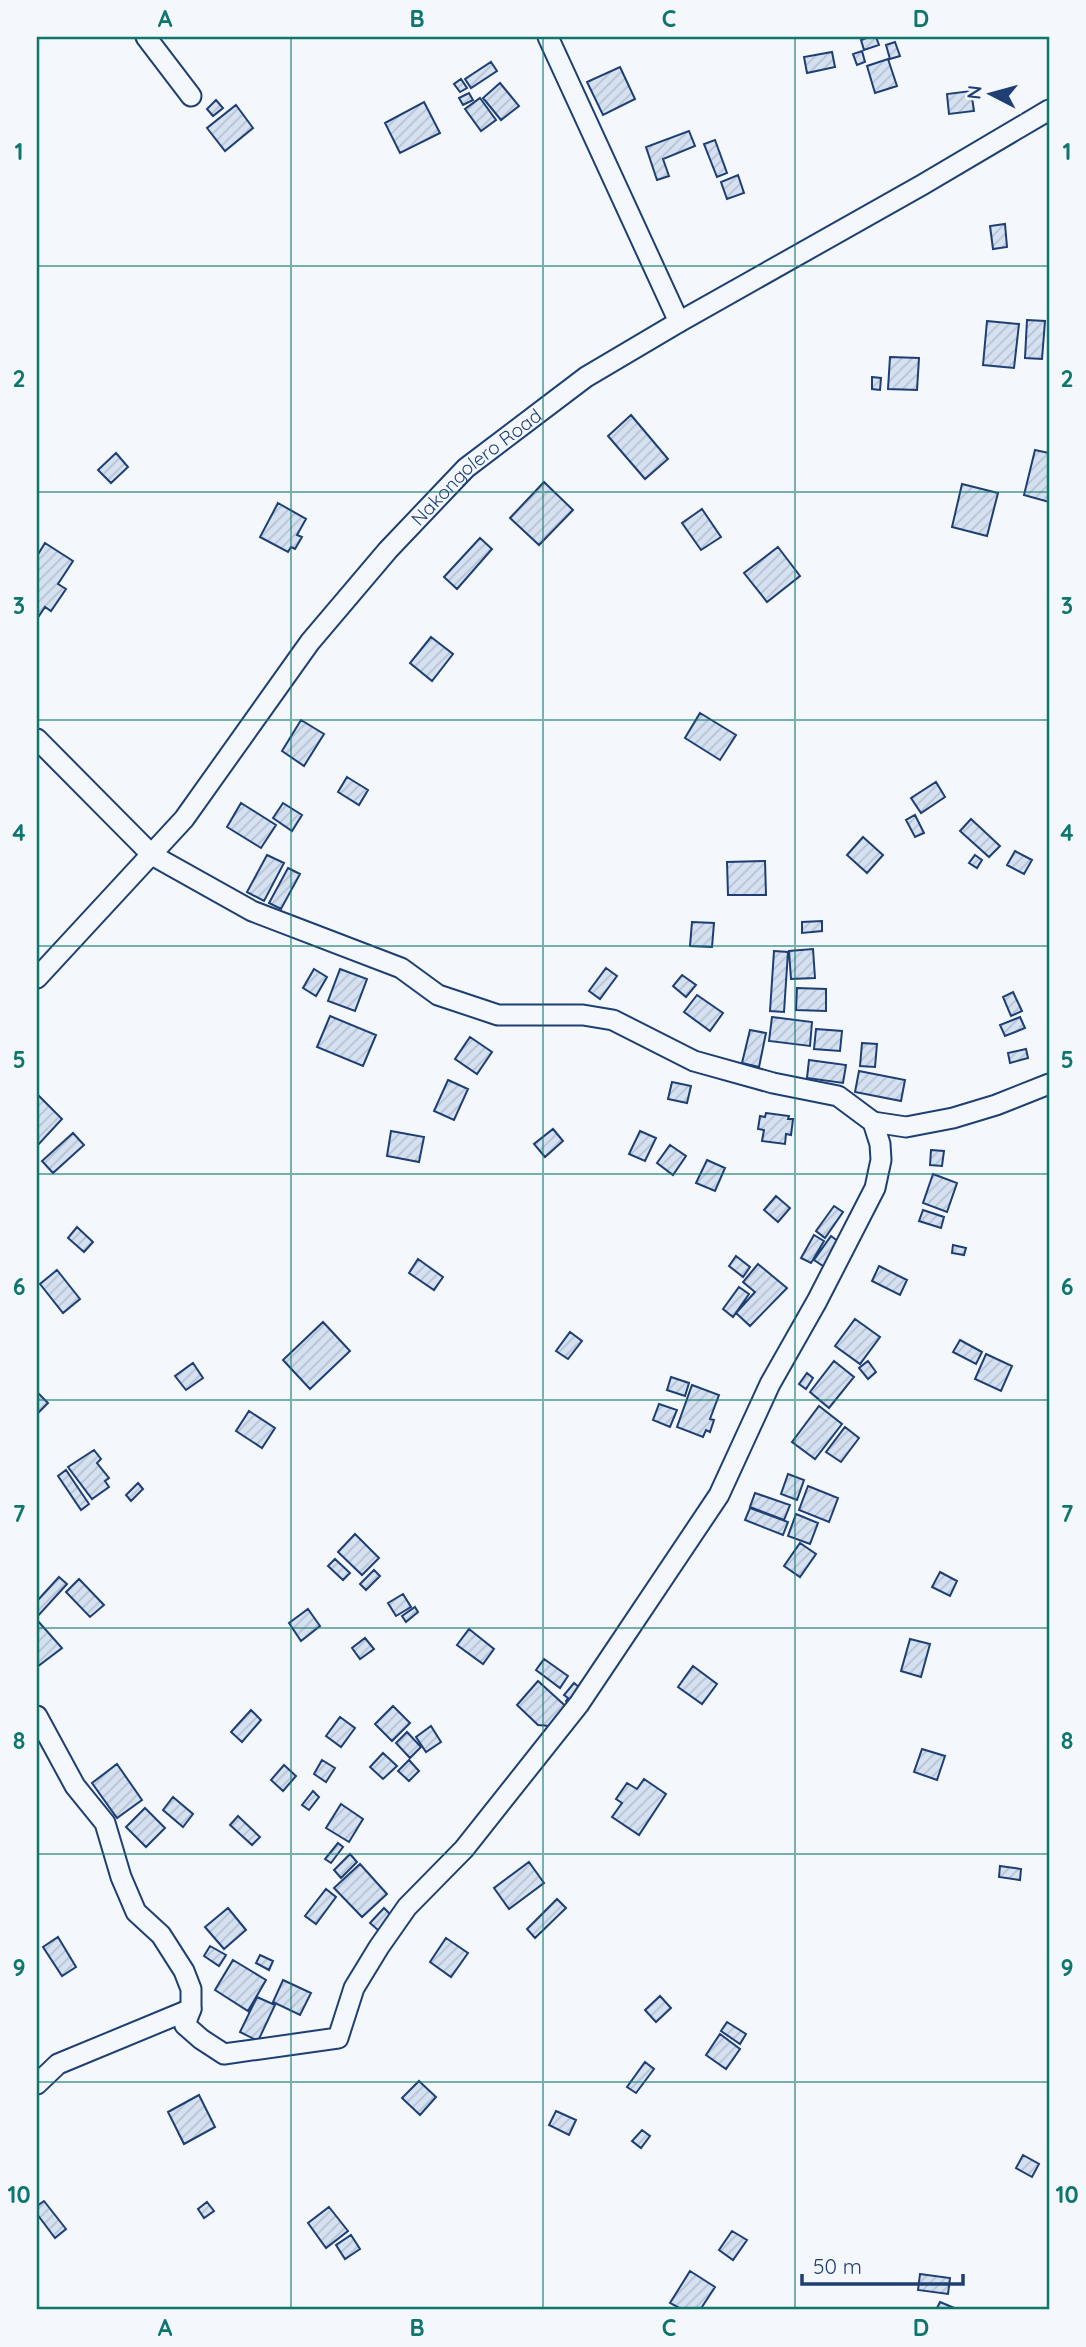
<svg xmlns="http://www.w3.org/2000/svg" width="1086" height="2347" viewBox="0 0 1086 2347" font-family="Quicksand,sans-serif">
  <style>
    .building { fill: url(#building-hatch); stroke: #1d3f73; stroke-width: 2 }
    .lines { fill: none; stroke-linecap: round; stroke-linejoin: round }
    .minor-casing { stroke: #1d3f73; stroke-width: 23 }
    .minor { stroke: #f4f7fb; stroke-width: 19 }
    .grid { fill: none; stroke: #0f766e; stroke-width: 2; stroke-opacity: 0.55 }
    .labels { text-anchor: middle; stroke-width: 5; stroke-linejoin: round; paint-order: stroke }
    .street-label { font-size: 19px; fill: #1d3f73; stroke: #f4f7fb }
    .neatline { fill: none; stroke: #0f766e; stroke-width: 2.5 }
    .grid-label { font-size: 23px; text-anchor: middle; font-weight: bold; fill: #0f766e }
  </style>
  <defs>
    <pattern id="building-hatch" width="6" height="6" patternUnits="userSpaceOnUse" patternTransform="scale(1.75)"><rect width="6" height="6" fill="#d5e0f0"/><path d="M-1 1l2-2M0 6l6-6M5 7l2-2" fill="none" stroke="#b6c1d1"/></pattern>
  </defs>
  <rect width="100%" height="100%" fill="#f4f7fb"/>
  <path class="building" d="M 869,37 L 876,37 L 879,45 L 864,50 L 861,40 Z
    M 895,42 L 900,56 L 890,59 L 886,45 Z
    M 862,51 L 865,62 L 857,65 L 853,54 Z
    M 832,52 L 835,67 L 807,73 L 804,57 Z
    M 888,59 L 897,86 L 875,93 L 867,66 Z
    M 491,62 L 497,71 L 471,88 L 465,79 Z
    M 620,67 L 635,99 L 603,115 L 587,82 Z
    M 461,79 L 467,88 L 460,92 L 454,84 Z
    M 500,83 L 519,106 L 501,120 L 483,98 Z
    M 971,91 L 974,111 L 949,114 L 947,94 Z
    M 469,93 L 473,100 L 463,105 L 459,98 Z
    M 480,98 L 496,120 L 481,131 L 465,109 Z
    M 216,100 L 223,108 L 213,116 L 207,109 Z
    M 424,102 L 440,133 L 400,153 L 385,123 Z
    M 236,105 L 253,128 L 225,151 L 207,128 Z
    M 689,131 L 695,146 L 663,159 L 669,176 L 657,180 L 646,147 Z
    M 715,140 L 727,173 L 717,177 L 704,144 Z
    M 738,175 L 744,193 L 727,199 L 721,182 Z
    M 1005,224 L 1007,247 L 993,249 L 990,226 Z
    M 1027,320 L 1045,321 L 1042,359 L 1025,358 Z
    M 987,321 L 1019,324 L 1014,368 L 983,365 Z
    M 890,357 L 919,358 L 917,390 L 888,389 Z
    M 872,377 L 881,378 L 880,390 L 872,389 Z
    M 631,415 L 668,459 L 645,479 L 608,436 Z
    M 1035,450 L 1049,453 L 1049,502 L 1024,495 Z
    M 116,453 L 128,467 L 111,483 L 98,470 Z
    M 544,482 L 573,510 L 539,545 L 510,518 Z
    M 962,484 L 998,493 L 987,536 L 952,527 Z
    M 278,503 L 306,519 L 297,535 L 302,537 L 295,549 L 291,547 L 288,552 L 260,537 Z
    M 702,509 L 721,537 L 701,550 L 682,523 Z
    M 480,538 L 492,549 L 457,589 L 444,577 Z
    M 45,543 L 73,561 L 58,584 L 66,589 L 51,611 L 45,607 L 37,619 L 37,556 Z
    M 778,547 L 800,576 L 767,602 L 744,573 Z
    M 431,637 L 453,654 L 432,681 L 410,663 Z
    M 700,713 L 736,735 L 720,760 L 685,738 Z
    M 301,720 L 324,734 L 304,766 L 282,751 Z
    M 347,777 L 368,790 L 359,805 L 338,792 Z
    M 936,782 L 945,797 L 921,813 L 911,798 Z
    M 241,803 L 276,825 L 261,848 L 227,827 Z
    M 283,803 L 302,815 L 292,831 L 273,818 Z
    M 915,815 L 924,833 L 915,837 L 906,820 Z
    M 971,819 L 1000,846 L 989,857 L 960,831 Z
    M 863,837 L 883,855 L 867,873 L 847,855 Z
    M 1015,851 L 1032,860 L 1024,874 L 1007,865 Z
    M 267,855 L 284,863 L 264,901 L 247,892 Z
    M 975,855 L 982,860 L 977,868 L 969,863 Z
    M 765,861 L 766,895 L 728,895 L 727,862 Z
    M 288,868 L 300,874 L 281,909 L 269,903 Z
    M 822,921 L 822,931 L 802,933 L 802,922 Z
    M 692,922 L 714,923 L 712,947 L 690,946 Z
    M 813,949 L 815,978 L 791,979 L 789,951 Z
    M 774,951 L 788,952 L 784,1012 L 770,1011 Z
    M 606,968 L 617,976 L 600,999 L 589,991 Z
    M 314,969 L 327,977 L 316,996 L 303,988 Z
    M 340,969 L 367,979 L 355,1011 L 328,1001 Z
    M 682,975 L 696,985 L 686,997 L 673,986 Z
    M 797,988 L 826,989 L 826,1011 L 796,1010 Z
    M 1013,992 L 1022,1011 L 1011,1016 L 1003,997 Z
    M 697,995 L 723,1013 L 710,1031 L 684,1012 Z
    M 330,1016 L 376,1035 L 363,1066 L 317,1047 Z
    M 772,1017 L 812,1022 L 810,1046 L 769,1041 Z
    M 1020,1017 L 1025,1028 L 1005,1036 L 1000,1025 Z
    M 816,1029 L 842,1031 L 840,1051 L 814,1049 Z
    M 750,1030 L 766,1033 L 759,1067 L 742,1063 Z
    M 470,1037 L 492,1052 L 477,1074 L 455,1059 Z
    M 862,1043 L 877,1044 L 875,1067 L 860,1066 Z
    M 1026,1049 L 1028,1058 L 1010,1063 L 1008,1053 Z
    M 809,1060 L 846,1065 L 843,1083 L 807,1078 Z
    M 859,1071 L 905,1080 L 901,1101 L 855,1092 Z
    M 448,1080 L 468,1089 L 454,1120 L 434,1111 Z
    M 672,1082 L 691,1086 L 687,1103 L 668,1099 Z
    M 39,1096 L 62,1119 L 37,1146 L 37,1098 Z
    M 766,1113 L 789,1116 L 788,1119 L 793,1119 L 791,1135 L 786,1134 L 785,1144 L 762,1141 L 764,1130 L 758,1129 L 760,1116 L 765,1117 Z
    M 553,1129 L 563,1141 L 545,1157 L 534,1144 Z
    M 391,1131 L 424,1137 L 419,1162 L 387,1156 Z
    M 640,1131 L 656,1138 L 645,1161 L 629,1154 Z
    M 73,1133 L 84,1145 L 53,1173 L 42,1161 Z
    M 670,1145 L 686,1156 L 673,1175 L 657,1163 Z
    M 931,1150 L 944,1151 L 942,1166 L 930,1165 Z
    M 707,1160 L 725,1168 L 715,1191 L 696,1183 Z
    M 933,1174 L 957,1183 L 947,1212 L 923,1203 Z
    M 776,1196 L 790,1208 L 778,1222 L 764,1210 Z
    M 834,1206 L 843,1212 L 825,1238 L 816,1231 Z
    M 923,1210 L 944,1217 L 941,1228 L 919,1221 Z
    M 77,1227 L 93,1242 L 84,1252 L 68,1238 Z
    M 814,1235 L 824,1241 L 811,1263 L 801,1258 Z
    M 831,1236 L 843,1245 L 826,1268 L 814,1260 Z
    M 953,1245 L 966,1248 L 964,1255 L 952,1253 Z
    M 736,1256 L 750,1267 L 743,1277 L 729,1266 Z
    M 418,1259 L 443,1277 L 434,1290 L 409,1273 Z
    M 758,1264 L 787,1288 L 750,1326 L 736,1313 L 755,1292 L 743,1282 Z
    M 879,1266 L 907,1280 L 900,1295 L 872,1281 Z
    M 57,1270 L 80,1299 L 63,1313 L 40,1284 Z
    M 739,1287 L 749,1294 L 733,1317 L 723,1309 Z
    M 855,1319 L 880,1337 L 860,1364 L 835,1346 Z
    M 323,1322 L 350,1351 L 310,1389 L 283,1360 Z
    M 570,1332 L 582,1341 L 568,1359 L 556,1351 Z
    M 960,1340 L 982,1352 L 976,1364 L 953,1352 Z
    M 986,1354 L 1012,1366 L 1001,1391 L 975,1379 Z
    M 834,1361 L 854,1377 L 829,1408 L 810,1392 Z
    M 868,1361 L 876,1372 L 868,1379 L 859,1368 Z
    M 193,1363 L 203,1378 L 186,1390 L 175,1376 Z
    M 807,1373 L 813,1378 L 806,1389 L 799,1384 Z
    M 671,1377 L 689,1383 L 685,1396 L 667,1390 Z
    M 692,1385 L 719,1395 L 710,1419 L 714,1420 L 710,1432 L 706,1430 L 703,1437 L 677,1427 Z
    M 38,1393 L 48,1403 L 37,1414 L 37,1395 Z
    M 659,1404 L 677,1410 L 670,1427 L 653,1420 Z
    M 819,1406 L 842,1424 L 815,1459 L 792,1442 Z
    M 249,1411 L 275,1428 L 262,1448 L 236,1431 Z
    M 845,1427 L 859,1438 L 841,1462 L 826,1452 Z
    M 94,1450 L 101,1459 L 97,1463 L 109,1478 L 105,1481 L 109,1487 L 92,1499 L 68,1467 Z
    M 66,1470 L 89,1504 L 81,1510 L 58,1476 Z
    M 788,1474 L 804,1480 L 797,1500 L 781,1494 Z
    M 138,1483 L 143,1489 L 131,1501 L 126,1495 Z
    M 808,1486 L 838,1498 L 829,1522 L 799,1510 Z
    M 755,1493 L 790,1505 L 784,1520 L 750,1507 Z
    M 750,1508 L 788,1522 L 783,1535 L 745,1520 Z
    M 796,1514 L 818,1523 L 810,1544 L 788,1536 Z
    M 355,1534 L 379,1558 L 362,1575 L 338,1552 Z
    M 800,1543 L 816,1554 L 800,1577 L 784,1566 Z
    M 335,1559 L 350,1573 L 343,1580 L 328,1566 Z
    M 374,1570 L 380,1576 L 366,1590 L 360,1584 Z
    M 940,1572 L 957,1581 L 950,1596 L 932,1587 Z
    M 59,1577 L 67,1584 L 37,1617 L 37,1601 Z
    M 79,1579 L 104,1605 L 90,1617 L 66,1592 Z
    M 403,1594 L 411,1607 L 396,1616 L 388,1603 Z
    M 415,1607 L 418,1612 L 406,1622 L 402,1616 Z
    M 308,1609 L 320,1626 L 301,1641 L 289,1623 Z
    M 37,1620 L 62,1648 L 37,1667 Z
    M 469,1629 L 494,1649 L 483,1664 L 457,1645 Z
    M 365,1638 L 374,1649 L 360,1659 L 352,1648 Z
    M 910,1639 L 930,1644 L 921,1677 L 901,1671 Z
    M 544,1659 L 568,1676 L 560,1688 L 536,1670 Z
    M 693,1666 L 717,1684 L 702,1704 L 678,1687 Z
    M 538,1681 L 572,1712 L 561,1727 L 538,1725 L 517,1705 Z
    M 574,1683 L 586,1693 L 574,1708 L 566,1701 L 568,1698 L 564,1695 Z
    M 393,1706 L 410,1723 L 392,1741 L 375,1724 Z
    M 251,1710 L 261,1720 L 242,1742 L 231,1732 Z
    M 340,1717 L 355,1728 L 341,1747 L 326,1736 Z
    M 431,1726 L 441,1742 L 426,1752 L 416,1737 Z
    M 407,1732 L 421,1747 L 410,1758 L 396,1743 Z
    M 922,1749 L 945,1756 L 937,1780 L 914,1772 Z
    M 383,1753 L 397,1766 L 383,1779 L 370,1767 Z
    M 322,1760 L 335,1768 L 326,1782 L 314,1774 Z
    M 409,1760 L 419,1771 L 409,1781 L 398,1771 Z
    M 117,1764 L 142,1800 L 117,1818 L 92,1783 Z
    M 284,1765 L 296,1776 L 283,1791 L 271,1780 Z
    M 644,1779 L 666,1794 L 639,1835 L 612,1817 L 622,1803 L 616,1799 L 627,1783 L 637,1789 Z
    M 313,1791 L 319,1797 L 309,1810 L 302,1805 Z
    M 173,1797 L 193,1814 L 183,1827 L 163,1810 Z
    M 341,1804 L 363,1819 L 349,1842 L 326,1828 Z
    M 145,1808 L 165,1828 L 146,1847 L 126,1827 Z
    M 238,1816 L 260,1837 L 252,1845 L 230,1825 Z
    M 338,1843 L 343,1847 L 331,1863 L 325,1859 Z
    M 350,1854 L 357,1862 L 341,1878 L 334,1870 Z
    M 529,1862 L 544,1883 L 509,1909 L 494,1888 Z
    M 360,1864 L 387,1894 L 362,1917 L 334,1888 Z
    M 1000,1866 L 1021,1869 L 1020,1880 L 999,1877 Z
    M 326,1889 L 336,1897 L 316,1924 L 305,1916 Z
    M 557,1899 L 566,1908 L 535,1938 L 527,1929 Z
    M 228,1908 L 246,1930 L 224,1949 L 205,1927 Z
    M 384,1908 L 393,1917 L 379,1931 L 370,1923 Z
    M 58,1937 L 76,1967 L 62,1976 L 43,1947 Z
    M 446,1938 L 468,1953 L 451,1977 L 430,1962 Z
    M 210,1946 L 226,1955 L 219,1966 L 204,1956 Z
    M 260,1955 L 273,1961 L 269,1970 L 256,1963 Z
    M 233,1960 L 266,1980 L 248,2011 L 215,1990 Z
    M 283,1980 L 311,1993 L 300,2015 L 273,2002 Z
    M 660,1996 L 671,2008 L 656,2022 L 645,2010 Z
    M 257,1997 L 275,2005 L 258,2041 L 240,2032 Z
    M 727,2022 L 746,2034 L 740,2044 L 721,2031 Z
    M 720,2034 L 740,2049 L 726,2069 L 706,2055 Z
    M 645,2062 L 654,2069 L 636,2093 L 627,2087 Z
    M 419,2081 L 436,2097 L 420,2115 L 402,2098 Z
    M 199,2095 L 215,2127 L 184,2144 L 168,2112 Z
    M 556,2111 L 576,2120 L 569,2135 L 549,2125 Z
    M 642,2130 L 650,2136 L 641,2148 L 632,2141 Z
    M 1023,2155 L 1039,2164 L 1032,2177 L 1016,2168 Z
    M 44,2201 L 66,2229 L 55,2238 L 37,2214 L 37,2206 Z
    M 207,2202 L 214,2211 L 204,2218 L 198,2209 Z
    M 329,2207 L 348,2231 L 326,2248 L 308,2223 Z
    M 732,2231 L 747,2240 L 733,2260 L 719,2250 Z
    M 351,2235 L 360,2249 L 345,2259 L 336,2245 Z
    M 690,2271 L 715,2287 L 700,2310 L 683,2310 L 670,2303 Z
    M 920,2274 L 950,2278 L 948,2294 L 918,2290 Z
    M 940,2302 L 959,2310 L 936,2310 Z"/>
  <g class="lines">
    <g class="minor-casing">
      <g id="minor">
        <path d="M 146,37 L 191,96"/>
        <path d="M 548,37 L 679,322"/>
        <path d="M 37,739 L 152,855 L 252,911 L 401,968 L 438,995 L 498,1015 L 583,1015 L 613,1020 L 694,1061 L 773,1083 L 838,1096 L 873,1122 L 880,1144 L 881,1160 L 875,1188 L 817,1301 L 770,1384 L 719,1495 L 579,1704 L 464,1849 L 407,1907 L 379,1947 L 354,1988 L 338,2038 L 224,2054 L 201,2039 L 185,2025 L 191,2009 L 191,1989 L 184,1971 L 161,1935 L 136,1912 L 121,1877 L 105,1823 L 75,1786 L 37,1716"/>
        <path id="s1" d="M 37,978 L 184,819 L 310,642 L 388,550 L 466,468 L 586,377 L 679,322 L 922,185 L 1049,110"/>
        <path d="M 873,1122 L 906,1127 L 953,1118 L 996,1105 L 1049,1084"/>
        <path d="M 37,2084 L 58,2064 L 191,2009"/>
      </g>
    </g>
    <use href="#minor" class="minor"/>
  </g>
  <path class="grid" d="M 291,37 L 291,2310M 543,37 L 543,2310M 795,37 L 795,2310M 37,266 L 1049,266M 37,492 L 1049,492M 37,720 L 1049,720M 37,946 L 1049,946M 37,1174 L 1049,1174M 37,1400 L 1049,1400M 37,1628 L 1049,1628M 37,1854 L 1049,1854M 37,2082 L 1049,2082"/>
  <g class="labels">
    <g class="street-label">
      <text dy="7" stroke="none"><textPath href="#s1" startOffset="676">Nakongolero Road</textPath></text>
    </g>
  </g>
  <rect width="1086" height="2347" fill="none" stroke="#f4f7fb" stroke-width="77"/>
  <g transform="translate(991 94) rotate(276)" stroke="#f4f7fb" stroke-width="5" paint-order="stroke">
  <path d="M0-5L12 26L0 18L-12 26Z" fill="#1d3f73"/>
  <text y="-10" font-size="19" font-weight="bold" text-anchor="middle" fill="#1d3f73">N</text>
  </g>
  <path d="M802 2274v10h161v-10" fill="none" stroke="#1d3f73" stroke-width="3.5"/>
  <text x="813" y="2274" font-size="21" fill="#1d3f73" stroke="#f4f7fb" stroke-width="5" paint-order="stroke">50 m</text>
  <rect x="38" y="38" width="1010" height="2270" class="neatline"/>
  <g class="grid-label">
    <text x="165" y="27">A</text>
    <text x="417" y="27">B</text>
    <text x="669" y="27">C</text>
    <text x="921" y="27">D</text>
    <text x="19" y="160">1</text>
    <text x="1067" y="160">1</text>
    <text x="19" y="387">2</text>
    <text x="1067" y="387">2</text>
    <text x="19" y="614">3</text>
    <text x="1067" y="614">3</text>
    <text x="19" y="841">4</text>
    <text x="1067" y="841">4</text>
    <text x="19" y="1068">5</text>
    <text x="1067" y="1068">5</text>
    <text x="19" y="1295">6</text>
    <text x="1067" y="1295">6</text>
    <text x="19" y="1522">7</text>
    <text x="1067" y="1522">7</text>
    <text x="19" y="1749">8</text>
    <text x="1067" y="1749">8</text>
    <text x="19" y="1976">9</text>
    <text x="1067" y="1976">9</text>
    <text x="19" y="2203">10</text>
    <text x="1067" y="2203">10</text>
    <text x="165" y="2336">A</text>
    <text x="417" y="2336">B</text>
    <text x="669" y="2336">C</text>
    <text x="921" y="2336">D</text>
  </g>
</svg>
